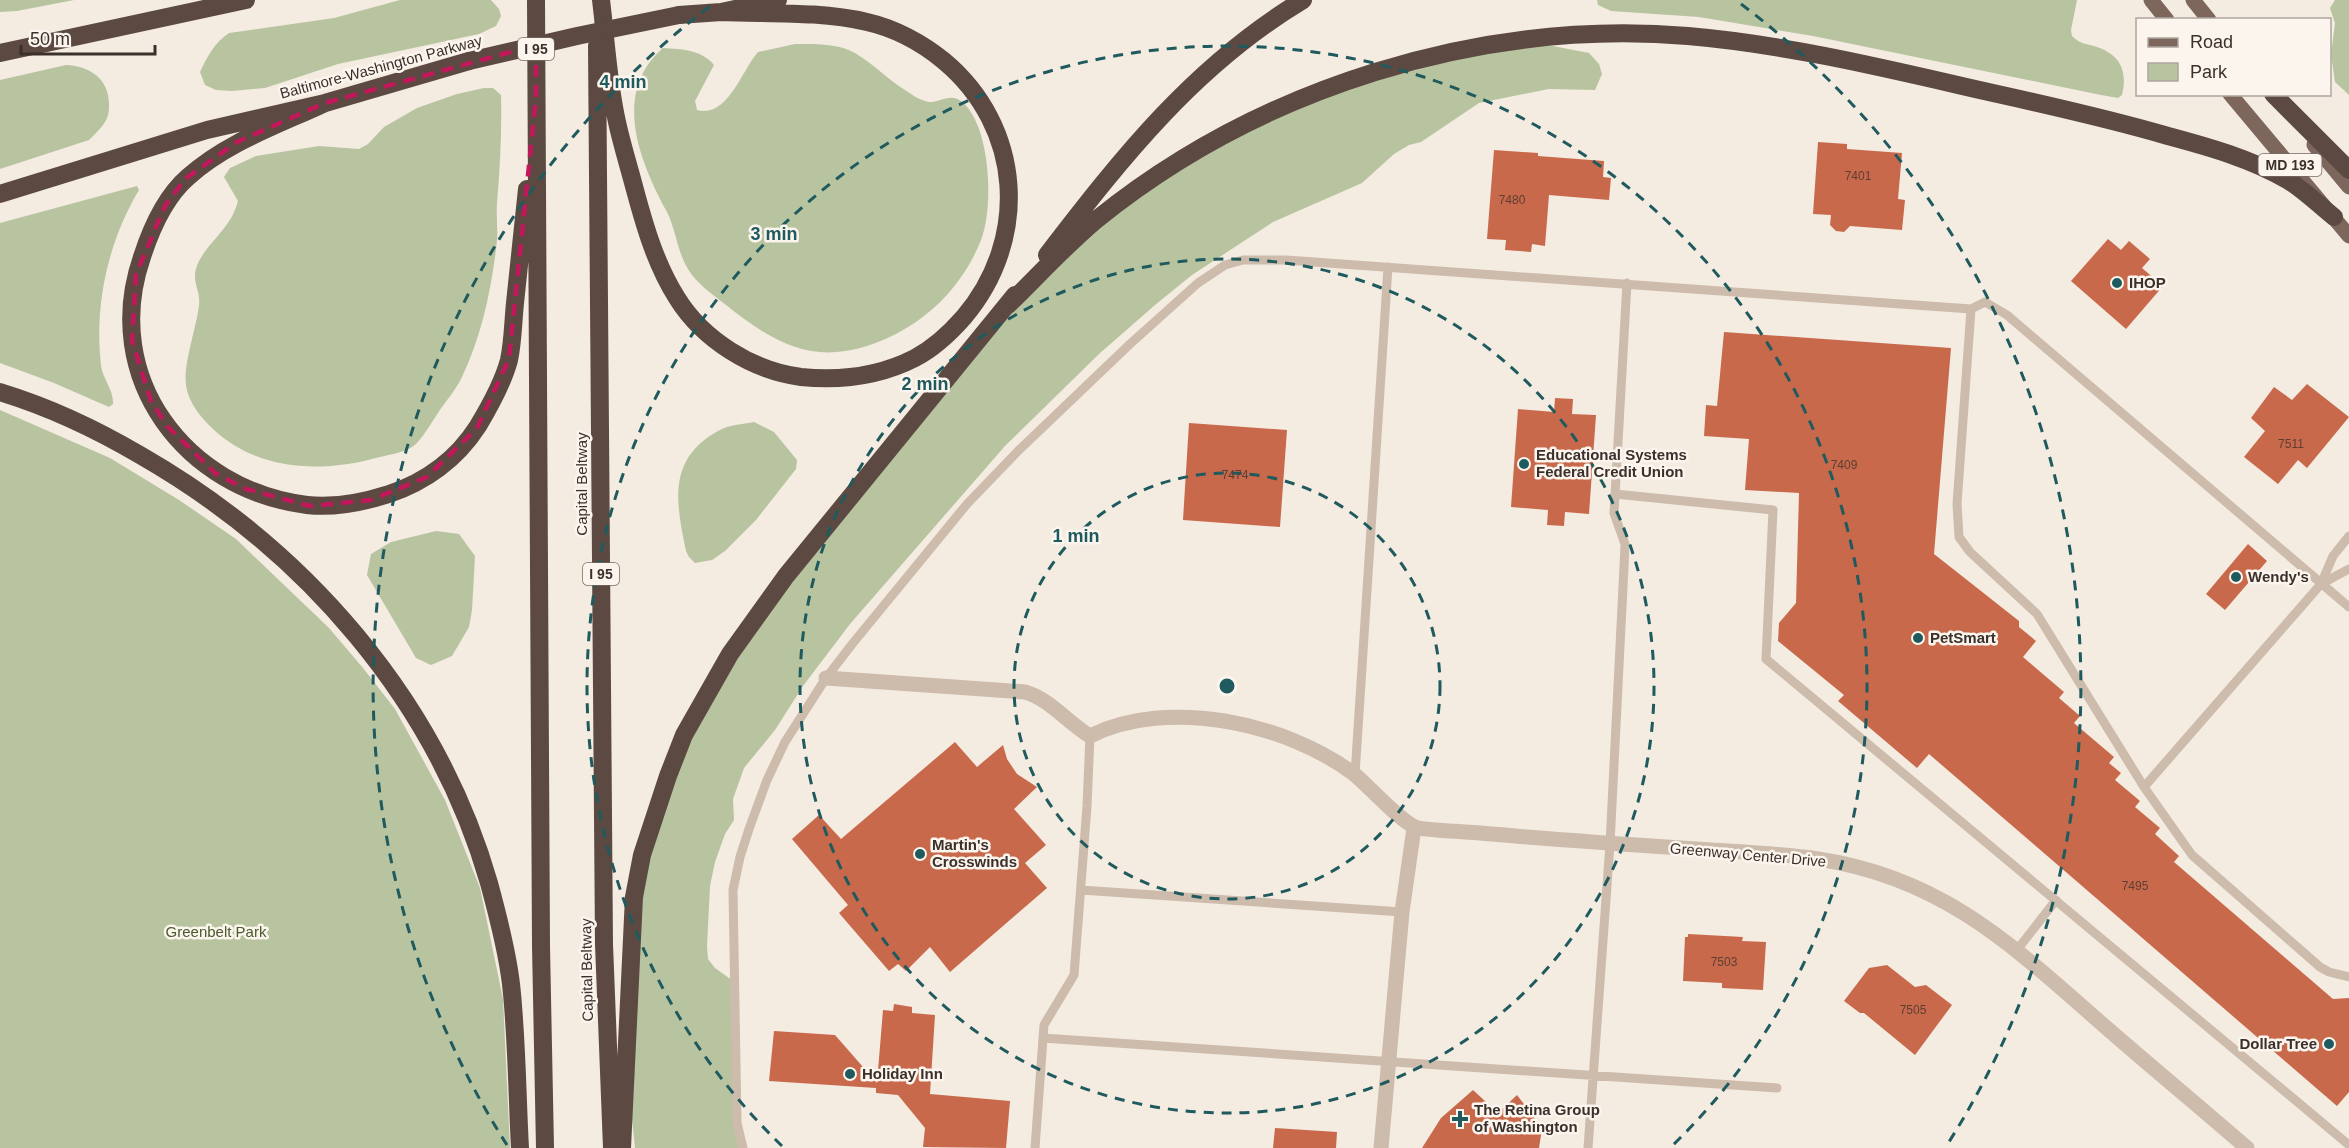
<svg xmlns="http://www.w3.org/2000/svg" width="2349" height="1148" viewBox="0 0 2349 1148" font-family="Helvetica,sans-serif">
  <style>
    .green { fill: #b8c4a0 }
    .building { fill: #c8694b }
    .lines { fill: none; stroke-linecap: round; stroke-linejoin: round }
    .lane { stroke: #cdbbac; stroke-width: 9 }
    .street { stroke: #cdbbac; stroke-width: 15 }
    .primary { stroke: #7d675c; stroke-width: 15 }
    .highway { stroke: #5c4a42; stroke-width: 18 }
    .highway-bridge { stroke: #5c4a42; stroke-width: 18 }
    .marked { fill: none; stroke: #c2185b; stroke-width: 4.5; stroke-dasharray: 12 8; stroke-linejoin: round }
    .ring { fill: none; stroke: #1f5a5e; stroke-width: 3; stroke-dasharray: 10 8 }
    .poi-dot { fill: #1f5a5e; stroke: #fbf5ee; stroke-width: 2 }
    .labels { text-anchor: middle; stroke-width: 5; stroke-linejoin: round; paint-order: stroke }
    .number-label { font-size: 12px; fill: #5e3e33 }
    .shield { fill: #fbf5ee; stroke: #756b66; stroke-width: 1.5 }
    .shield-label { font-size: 14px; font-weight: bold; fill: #3b302b }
    .street-label { font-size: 15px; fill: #3b302b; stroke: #fbf5ee }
    .poi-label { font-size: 15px; font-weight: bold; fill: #3b302b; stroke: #fbf5ee; text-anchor: start }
    .park-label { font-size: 15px; fill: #4a5a2e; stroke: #fbf5ee }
    .centre { fill: #1f5a5e; stroke: #fbf5ee; stroke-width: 3 }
    .ring-label { font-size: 18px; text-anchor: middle; font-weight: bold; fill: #1f5a5e; stroke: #fbf5ee; stroke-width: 5; stroke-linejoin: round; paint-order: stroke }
  </style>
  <rect width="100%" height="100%" fill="#f4ebe1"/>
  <path class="green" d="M 0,0 L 74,0 L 17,11 L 0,12 Z
    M 400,0 L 491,0 L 499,9 L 501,16 L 496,26 L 479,34 L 338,64 L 265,88 L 232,91 L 216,90 L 205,85 L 200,72 C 207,57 215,42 229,33 L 334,18 Z
    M 1597,0 L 2077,0 L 2071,30 L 2072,36 C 2079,43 2085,44 2094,46 C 2120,54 2128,70 2122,95 L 2118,98 L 2101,95 L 1813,36 L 1699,17 L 1611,11 L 1598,5 Z
    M 2335,0 L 2349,0 L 2349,95 L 2335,82 L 2331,55 L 2335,23 L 2330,8 Z
    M 1527,41 L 1589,53 L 1599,64 L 1602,74 L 1595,90 L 1549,89 L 1479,103 L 1421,142 L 1409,145 L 1394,154 L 1362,183 L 1273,222 L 1192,275 L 1155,305 L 1099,354 L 1005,446 L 850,624 L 803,686 L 775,730 L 744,768 L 733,799 L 734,820 L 725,834 L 715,862 L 710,886 L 707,946 L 708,959 L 715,968 L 736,983 L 737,1123 L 743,1148 L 635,1148 L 627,1071 L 634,897 L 707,692 L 1008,305 L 1095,221 L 1294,102 Z
    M 795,44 C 815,44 837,43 855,53 C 874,64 889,81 908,92 C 913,96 923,101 929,102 C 941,102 950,93 961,101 C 991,124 994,208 981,240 C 965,281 934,315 894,335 C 824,369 782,350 726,305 C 712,294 697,284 688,269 C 677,251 676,230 667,212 C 640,162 611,93 663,48 C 682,49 702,50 714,65 L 695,101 L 697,110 C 727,119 742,70 758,52 Z
    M 66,65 C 90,66 109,79 109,104 C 109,109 109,114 107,118 C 103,127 96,133 89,140 L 0,169 L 0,80 Z
    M 484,88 L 493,88 L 501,95 C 502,132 500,167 497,203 C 496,215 498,228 497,240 C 492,287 482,336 461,379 C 455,391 445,402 438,413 C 431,423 425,434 417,443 C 409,452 391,454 380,457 C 323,473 260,472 214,430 C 201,418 188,402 186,385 C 183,364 197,326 199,305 C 201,288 189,281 199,261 C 211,239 231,228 238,201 L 224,177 L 230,168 L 256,156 L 319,146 L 359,149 L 368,144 L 384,127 L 417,108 L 457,94 Z
    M 137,186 L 139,190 C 108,242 94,305 101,365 C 102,378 114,390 113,404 L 109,407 L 54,383 L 0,363 L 0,223 Z
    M 0,410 L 110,458 L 179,500 L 236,539 L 329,628 L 363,668 L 395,709 L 445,800 L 480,888 L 503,999 L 510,1148 L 0,1148 Z
    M 754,422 L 774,432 L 797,460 L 796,469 L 756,520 L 725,551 L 712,560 L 695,563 L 689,557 L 686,551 C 676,503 667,459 718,431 C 728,425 743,424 754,422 Z
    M 436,531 L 459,534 L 475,556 L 472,610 L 469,627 L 452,656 L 431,665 L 416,658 L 367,575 L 371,554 L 391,542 Z"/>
  <path class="building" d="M 1818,142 L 1847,144 L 1847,149 L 1902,153 L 1898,199 L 1905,200 L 1902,230 L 1850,226 L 1844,232 L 1836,231 L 1830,225 L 1831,215 L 1813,214 Z
    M 1494,150 L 1538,153 L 1538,156 L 1604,161 L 1603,177 L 1611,178 L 1609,200 L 1549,195 L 1545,246 L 1532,244 L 1531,252 L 1505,250 L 1506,240 L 1487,239 Z
    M 2108,239 L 2121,250 L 2129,241 L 2150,259 L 2142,268 L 2163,286 L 2126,329 L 2071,281 Z
    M 1724,332 L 1951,348 L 1934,554 L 2019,621 L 2019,627 L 2036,641 L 2023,657 L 2064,692 L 2059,698 L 2080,716 L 2074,723 L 2114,757 L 2109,763 L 2121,773 L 2115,780 L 2140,801 L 2135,807 L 2160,828 L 2155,834 L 2179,856 L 2174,862 L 2333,999 L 2349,998 L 2349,1092 L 2337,1106 L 1929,754 L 1917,768 L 1838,701 L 1844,695 L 1778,641 L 1779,623 L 1796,603 L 1799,493 L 1745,490 L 1749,439 L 1704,436 L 1706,405 L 1717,406 Z
    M 2307,384 L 2349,417 L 2307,468 L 2298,460 L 2278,484 L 2244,457 L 2265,431 L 2251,418 L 2274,387 L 2292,400 Z
    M 1555,398 L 1573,399 L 1572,414 L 1596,415 L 1589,514 L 1565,512 L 1564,526 L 1547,525 L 1548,510 L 1511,507 L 1518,409 L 1554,412 Z
    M 1189,423 L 1287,430 L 1280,527 L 1183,520 Z
    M 2248,544 L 2267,561 L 2225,610 L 2206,594 Z
    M 955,742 L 977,767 L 1003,745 L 1007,759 L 1017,774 L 1037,787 L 1014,809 L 1046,845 L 1025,863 L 1047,888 L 950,972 L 930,947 L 906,971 L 898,964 L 889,971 L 839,913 L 848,905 L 792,839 L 819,815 L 841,839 Z
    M 1688,934 L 1743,937 L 1742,941 L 1766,942 L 1763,990 L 1722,988 L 1722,983 L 1683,981 L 1685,937 L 1688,937 Z
    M 1887,965 L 1915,987 L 1926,985 L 1952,1005 L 1915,1055 L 1864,1013 L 1860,1013 L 1844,1001 L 1869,968 Z
    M 894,1004 L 912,1007 L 912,1013 L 935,1015 L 930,1094 L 1010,1101 L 1006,1148 L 923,1147 L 925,1128 L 898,1095 L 876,1093 L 876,1088 L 769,1081 L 774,1031 L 835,1035 L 877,1083 L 883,1010 L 893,1011 Z
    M 1473,1090 L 1498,1113 L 1517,1095 L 1534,1117 L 1541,1135 L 1539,1148 L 1422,1148 L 1441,1118 Z
    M 1275,1128 L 1337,1132 L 1336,1148 L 1273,1148 Z"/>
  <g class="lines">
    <path class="lane" d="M 1971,309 L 1985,302 L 2007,315 L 2349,607
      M 1615,494 L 1773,510 L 1766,659 L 2349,1145
      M 2321,584 L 2349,569
      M 1355,775 L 1388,267
      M 2144,787 L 2321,584 L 2333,556 L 2349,536
      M 1081,890 L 1402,912
      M 2017,950 L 2056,900
      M 1043,1038 L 1777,1088
      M 743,1148 L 737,1123 L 733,890 L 740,857 L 749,829 L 767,780 L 785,742 L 826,678 L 853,643 L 967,504 L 1018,451 L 1130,344 L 1198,283 L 1225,265 L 1243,260 L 1286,260 L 1971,309 L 1957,504 L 1959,537 L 1970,552 L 2037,614 L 2144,787 L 2192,855 L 2320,967 L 2329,972 L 2349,977
      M 1035,1148 L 1044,1025 L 1074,975 L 1087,806 L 1090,736
      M 1588,1148 L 1610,844 L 1624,567 L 1625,544 L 1614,513 L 1627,283"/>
    <path class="street" d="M 826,678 L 1025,692 C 1050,699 1068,723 1090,736 C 1168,697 1286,723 1354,774 C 1368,785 1403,825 1418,828 C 1428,830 1440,830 1450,831 C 1471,832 1493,834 1515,836 C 1575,841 1635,845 1696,849 C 1736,852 1778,853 1818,859 C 1946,878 2017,950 2109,1030 C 2155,1070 2201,1108 2247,1148
      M 1381,1148 L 1402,912 L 1414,828"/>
    <path class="primary" d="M 2151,0 L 2167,20
      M 2193,0 L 2209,20
      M 2230,94 L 2349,236
      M 2314,145 L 2349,187"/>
    <path class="highway" d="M 536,0 L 541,946 L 545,1148
      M 601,0 C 606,40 608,82 617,122 C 622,145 629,167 635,190 C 645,227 656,265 677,298 C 703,340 753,371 801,377 C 841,381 880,376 915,358 C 934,348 950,333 964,317 C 1030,239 1023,127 944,61 C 922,43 894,28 867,22 C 820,11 769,14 721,12
      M 679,15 L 721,12 L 778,0
      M 597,46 L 604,944 L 612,1148
      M 0,53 L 246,0
      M 2273,94 L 2349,170
      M 325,103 C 278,125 227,142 188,177 C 165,197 151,229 142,257 C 100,378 186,490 307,505 C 333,508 364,502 389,494 C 425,482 457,459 478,426 C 490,406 503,383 509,360 C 513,342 513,322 515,303 C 519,265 523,227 527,189
      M 0,194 L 207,130 L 325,103 L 469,61
      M 1047,255 C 1123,156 1195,65 1303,0
      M 1008,305 C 1037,277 1065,246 1096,220 C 1259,88 1479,19 1688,36 C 1792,45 1892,70 1993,93 C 2052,106 2110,119 2168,136 C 2209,147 2252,159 2289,181 C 2305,191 2319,205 2334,217
      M 0,392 C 49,407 96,429 140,455 C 304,549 436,699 489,883 C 498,916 507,950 511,984 C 517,1038 517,1094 520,1148
      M 622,1148 L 634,897 L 642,855 L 668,776 L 684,735 L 730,654 L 786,576 L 1015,295"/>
    <path class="highway-bridge" d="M 469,61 L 577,36 L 679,15"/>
  </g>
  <path class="marked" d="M 536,45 L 536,98 L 509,359 L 477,428 L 427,477 L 371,500 L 310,506 L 246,489 L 215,473 L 167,426 L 151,401 L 132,341 L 136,274 L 165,206 L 185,179 L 237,142 L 325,103 Z"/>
  <g class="ring">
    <circle cx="1227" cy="686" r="213"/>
    <circle cx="1227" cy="686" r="427"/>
    <path d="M782 1146A640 640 0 1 1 1672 1146"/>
    <path d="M507 1145A854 854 0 0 1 713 4M1741 4A854 854 0 0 1 1947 1145"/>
  </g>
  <g class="poi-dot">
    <circle cx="2117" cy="283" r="6"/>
    <circle cx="1524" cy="464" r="6"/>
    <circle cx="2236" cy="577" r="6"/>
    <circle cx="1918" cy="638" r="6"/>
    <circle cx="920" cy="854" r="6"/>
    <circle cx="2329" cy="1044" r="6"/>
    <circle cx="850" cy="1074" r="6"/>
    <path d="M1457 1110h6v6h6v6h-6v6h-6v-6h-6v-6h6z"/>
  </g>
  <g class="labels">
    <g class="number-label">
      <text x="1858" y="180">7401</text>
      <text x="1512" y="204">7480</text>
      <text x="2291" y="448">7511</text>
      <text x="1844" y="469">7409</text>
      <text x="1235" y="479">7474</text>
      <text x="2135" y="890">7495</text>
      <text x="1724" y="966">7503</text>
      <text x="1913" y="1014">7505</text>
    </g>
    <g class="shield">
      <rect x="518" y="38" width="36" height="22" rx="4.5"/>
      <rect x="2258.5" y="154" width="63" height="22" rx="4.5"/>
      <rect x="583" y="563" width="36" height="22" rx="4.5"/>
    </g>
    <g class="shield-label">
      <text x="536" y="54">I 95</text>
      <text x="2290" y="170">MD 193</text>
      <text x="601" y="579">I 95</text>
    </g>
    <g class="street-label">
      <text transform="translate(381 67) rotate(-15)" y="5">Baltimore-Washington Parkway</text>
      <text transform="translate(582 484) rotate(-90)" y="5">Capital Beltway</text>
      <text transform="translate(1748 855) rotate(5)" y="5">Greenway Center Drive</text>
      <text transform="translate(587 970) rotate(-91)" y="5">Capital Beltway</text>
    </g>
    <g class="poi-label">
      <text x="2129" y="288">IHOP</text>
      <text x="1536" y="460">Educational Systems<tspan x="1536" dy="17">Federal Credit Union</tspan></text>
      <text x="2248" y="582">Wendy's</text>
      <text x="1930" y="643">PetSmart</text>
      <text x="932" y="850">Martin's<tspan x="932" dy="17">Crosswinds</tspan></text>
      <text x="2317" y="1049" text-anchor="end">Dollar Tree</text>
      <text x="862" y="1079">Holiday Inn</text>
      <text x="1474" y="1115">The Retina Group<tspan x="1474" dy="17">of Washington</tspan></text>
    </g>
    <g class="park-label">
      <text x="216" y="937">Greenbelt Park</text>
    </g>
  </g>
  <circle cx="1227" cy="686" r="9" class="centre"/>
  <g class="ring-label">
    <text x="623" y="88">4 min</text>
    <text x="774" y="240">3 min</text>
    <text x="925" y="390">2 min</text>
    <text x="1076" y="542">1 min</text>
  </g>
  <rect x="2136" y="18" width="195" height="78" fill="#fbf5ee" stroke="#aea6a0" stroke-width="1.5"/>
  <rect x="2148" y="38" width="30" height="9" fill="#7d675c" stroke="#aea6a0" stroke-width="1.5"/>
  <text x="2190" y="48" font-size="18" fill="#3b302b">Road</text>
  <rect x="2148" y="63" width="30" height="18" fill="#b8c4a0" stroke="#aea6a0" stroke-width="1.5"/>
  <text x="2190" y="78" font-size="18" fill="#3b302b">Park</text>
  <path d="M21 45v9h134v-9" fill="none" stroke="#3b302b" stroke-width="3"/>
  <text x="30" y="45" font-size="18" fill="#3b302b" stroke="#fbf5ee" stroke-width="4.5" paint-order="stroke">50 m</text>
</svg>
